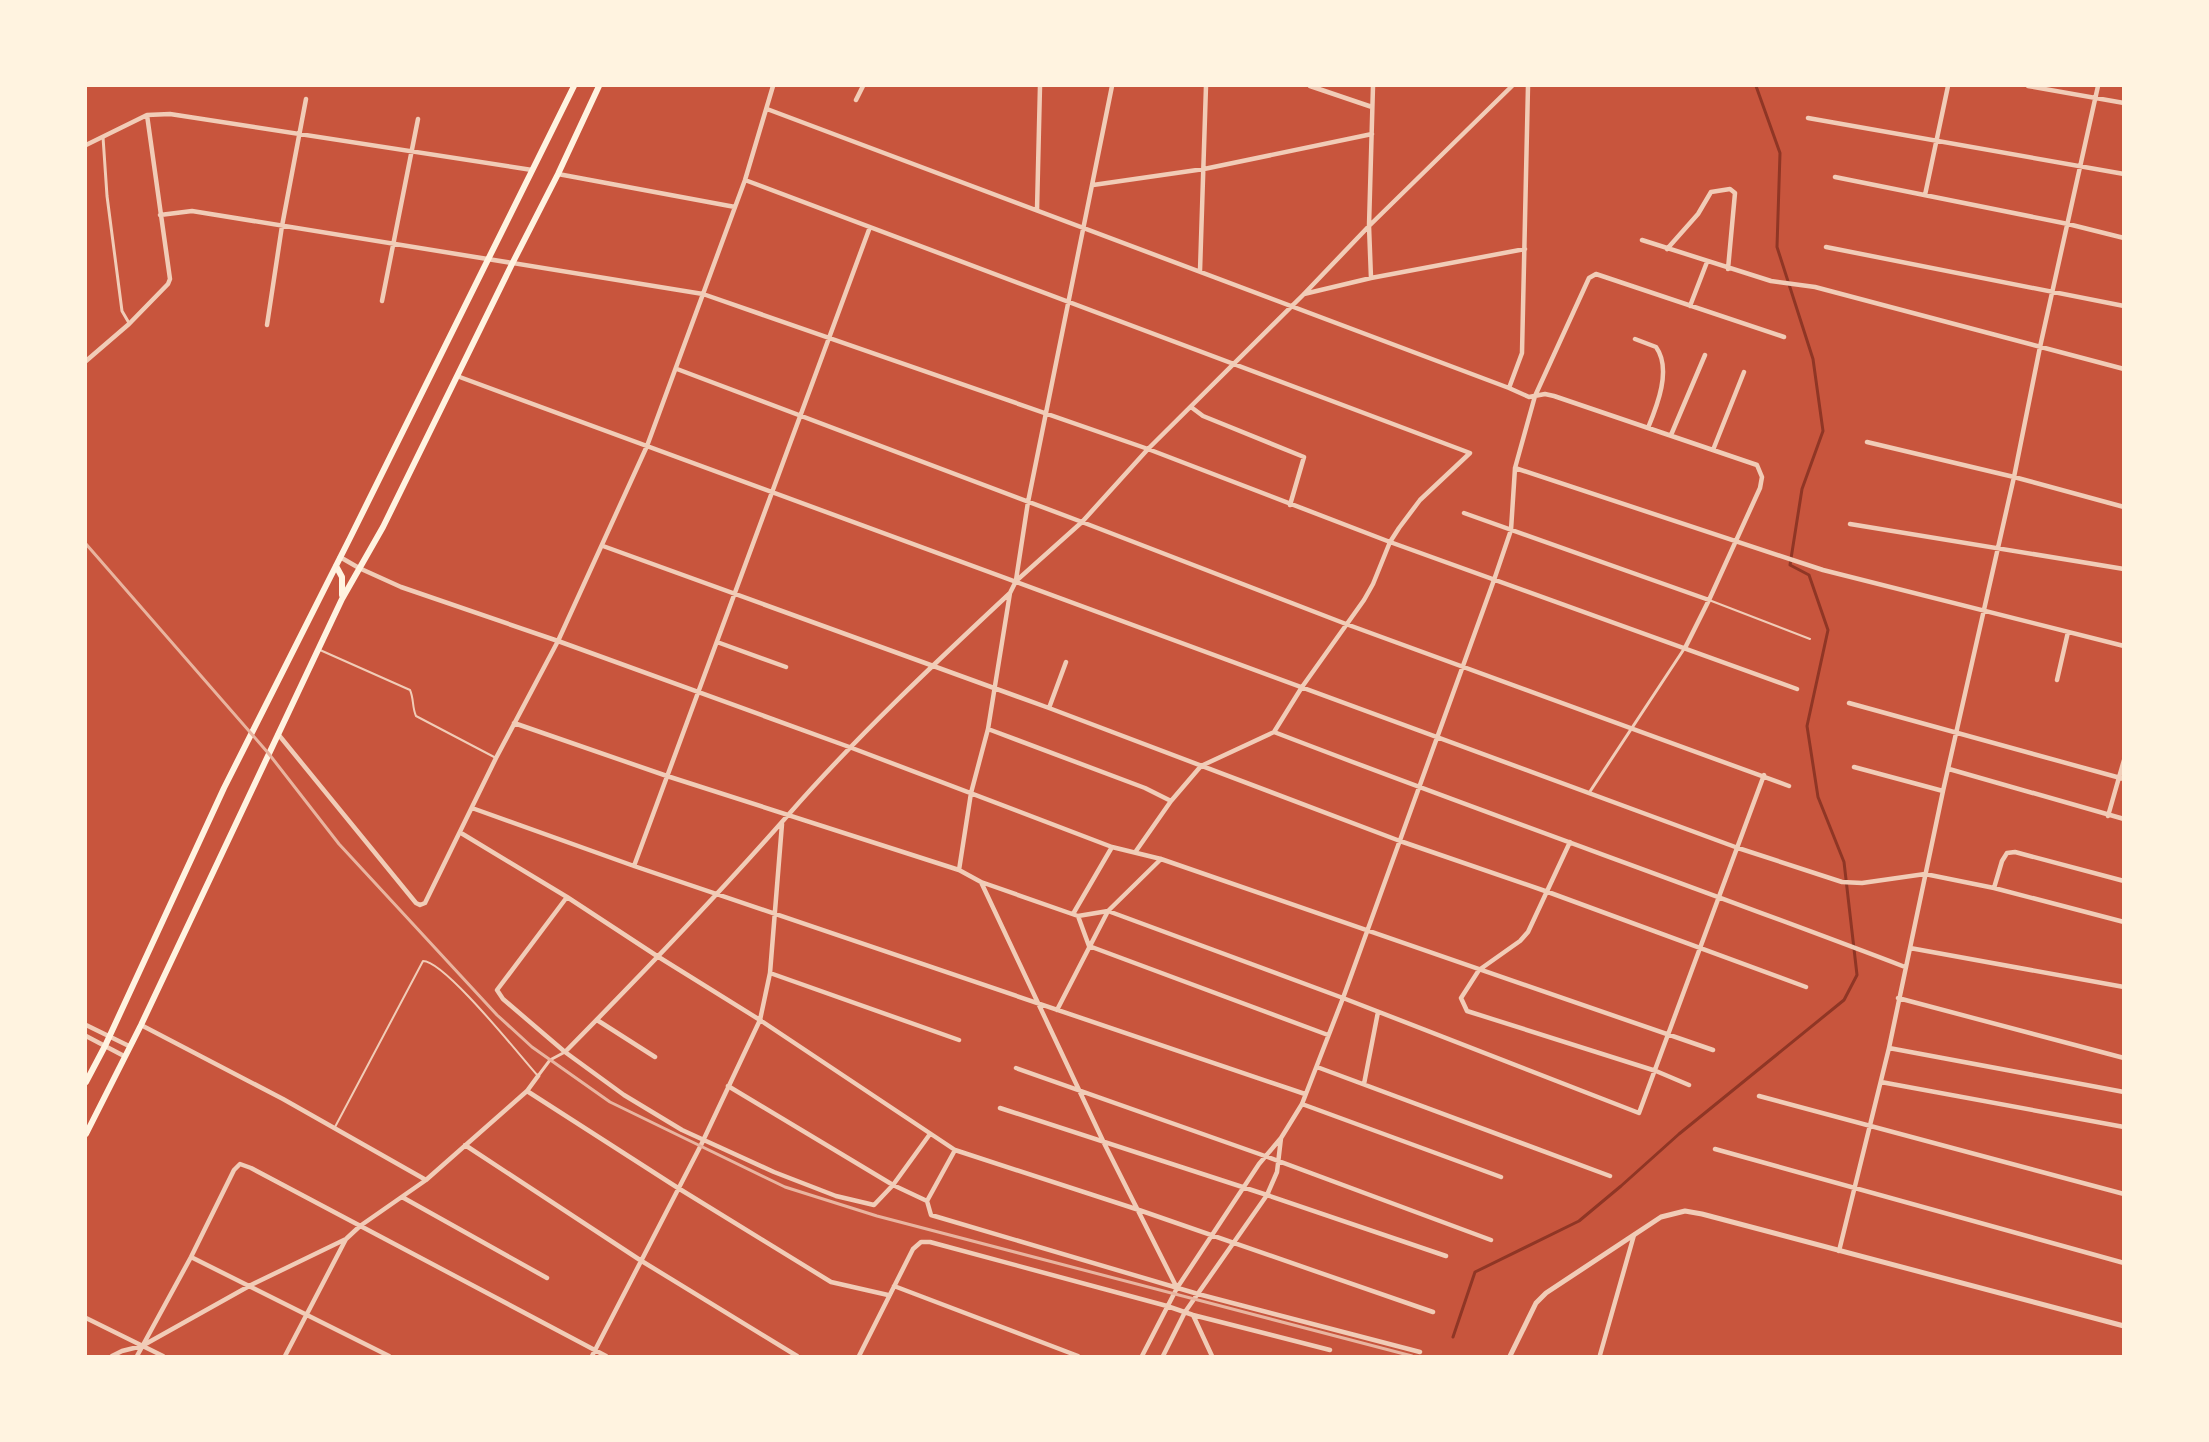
<svg xmlns="http://www.w3.org/2000/svg" width="2209" height="1442" viewBox="0 0 2209 1442" font-family="Lato,sans-serif">
  <style>
    .lines { fill: none; stroke-linecap: round; stroke-linejoin: round }
    .stream { stroke: #8f3625; stroke-width: 3 }
    .service { stroke: #f1ccb7; stroke-width: 2 }
    .pedestrian { stroke: #f1ccb7; stroke-width: 3 }
    .minor { stroke: #f1ccb7; stroke-width: 4.5 }
    .tertiary { stroke: #f1ccb7; stroke-width: 5 }
    .secondary { stroke: #fff3e0; stroke-width: 6 }
    .rail { stroke: #e9b49f; stroke-width: 3 }
  </style>
  <rect width="100%" height="100%" fill="#c8553d"/>
  <g class="lines">
    <path class="stream" d="M 1453,1337 L 1475,1272 L 1579,1221 L 1621,1186 L 1679,1134 L 1844,1000 L 1857,975 L 1844,862 L 1818,797 L 1807,726 L 1828,630 L 1809,575 L 1790,565 L 1802,489 L 1823,431 L 1813,359 L 1777,247 L 1780,153 L 1756,86"/>
    <path class="service" d="M 1709,600 L 1810,639
      M 320,650 L 410,690 C 414,699 412,707 416,716 L 496,758
      M 335,1127 L 423,961 C 445,961 520,1056 538,1076"/>
    <path class="pedestrian" d="M 103,137 L 107,196 L 122,311 L 129,323
      M 1589,793 L 1684,649
      M 538,1076 L 550,1060 L 565,1052"/>
    <path class="minor" d="M 1310,86 L 1372,107
      M 2028,86 L 2124,103
      M 856,100 L 863,86
      M 767,109 L 1509,388 L 1529,397 L 1545,394 L 1554,396 L 1757,465 L 1762,477 L 1760,488 L 1709,600 L 1685,648
      M 1808,118 L 2124,174
      M 86,145 L 147,115 L 170,114 L 532,170
      M 558,174 L 735,207
      M 1835,177 L 2068,224 L 2124,238
      M 745,180 L 1470,453 L 1420,500 L 1399,528 L 1390,542 L 1373,584 L 1364,600 L 1302,687 L 1274,732 L 1201,766 L 1171,801 L 1136,851
      M 1093,185 L 1204,169 L 1372,134
      M 1925,195 L 1948,86
      M 1037,210 L 1040,86
      M 160,215 L 192,211 L 703,294 L 1148,449 L 1390,542 L 1797,689
      M 1642,240 L 1771,281 L 1815,287 L 2124,369
      M 1826,247 L 2124,306
      M 1667,249 L 1698,214 L 1711,192 L 1730,189 L 1735,193 L 1728,269
      M 1200,271 L 1206,86
      M 1371,278 L 1369,226 L 1373,86
      M 1304,294 L 1371,278 L 1525,249
      M 382,301 L 418,119
      M 1690,306 L 1707,262
      M 267,325 L 282,226 L 306,99
      M 1635,339 L 1656,347 C 1672,369 1657,406 1648,428
      M 86,361 L 129,324 L 168,284 L 170,279 L 147,115
      M 677,369 L 1082,522 L 1346,624 L 1789,786
      M 457,376 L 1738,848 L 1842,882 L 1862,883 L 1925,874 L 1994,888 L 2124,922
      M 1509,388 L 1522,353 L 1528,86
      M 1191,407 L 1203,416 L 1304,457 L 1290,505
      M 1671,435 L 1705,355
      M 1867,442 L 2014,477 L 2124,507
      M 1713,450 L 1744,372
      M 1515,468 L 1823,570 L 2124,646
      M 1464,513 L 1709,600
      M 1850,524 L 2124,569
      M 603,546 L 1049,708 L 1400,841 L 1548,892 L 1806,987
      M 340,557 L 359,568 L 401,587 L 558,641 L 852,748 L 1112,847 L 1161,859 L 1713,1050
      M 1016,580 L 1028,502 L 1112,86
      M 717,642 L 786,667
      M 2057,680 L 2068,632
      M 1849,703 L 2124,779
      M 1049,708 L 1066,662
      M 514,723 L 667,776 L 959,870 L 981,882 L 1078,916 L 1108,911 L 1343,998 L 1639,1113 L 1764,775
      M 988,729 L 1145,788 L 1171,801
      M 1274,732 C 1484,813 1696,887 1905,967
      M 278,734 L 416,903 L 420,905 L 425,903 L 496,758 L 558,641 L 647,446 L 745,180 L 773,86
      M 1854,767 L 1943,791
      M 1949,769 L 2124,819
      M 472,808 L 634,866 L 1305,1094
      M 2108,816 L 2124,760
      M 461,833 L 567,897 L 657,956 L 760,1020 L 955,1150 L 1139,1210 L 1433,1312
      M 1570,842 L 1528,932 L 1520,941 L 1479,970 L 1461,998 L 1467,1011 L 1656,1071 L 1689,1085
      M 634,866 L 870,227
      M 959,870 L 971,793 L 988,729 L 1010,593
      M 981,882 L 1104,1143 L 1177,1288
      M 1994,888 L 2002,861 L 2007,853 L 2015,852 L 2124,881
      M 567,897 L 497,990 L 503,999 L 565,1052 L 624,1095 L 682,1130 L 774,1172 L 836,1196 L 874,1205 L 893,1185 L 930,1134
      M 1073,914 L 1112,847
      M 1078,916 L 1089,946 L 1328,1035
      M 1910,948 L 2124,987
      M 770,973 L 959,1040
      M 1898,998 L 2124,1058
      M 1057,1010 L 1108,911 L 1161,859
      M 597,1020 L 655,1057
      M 86,1025 L 129,1046
      M 141,1025 L 283,1099 L 426,1180
      M 86,1036 L 124,1056
      M 1889,1048 L 2124,1092
      M 565,1052 C 641,975 717,896 789,814 C 857,736 934,664 1010,593 L 1016,581 L 1082,522 L 1148,449 L 1304,294 L 1369,226 L 1512,86
      M 1317,1067 L 1610,1176
      M 1016,1068 L 1265,1156 L 1491,1240
      M 1881,1082 L 2124,1127
      M 1364,1084 L 1378,1012
      M 728,1086 L 893,1185 L 927,1201
      M 527,1091 L 678,1188 L 831,1282 L 888,1295
      M 1759,1096 L 2124,1194
      M 1302,1104 L 1501,1177
      M 1000,1108 L 1267,1195 L 1446,1256
      M 465,1145 L 640,1260 L 797,1356
      M 1715,1149 L 2124,1263
      M 955,1150 L 927,1201 L 931,1215 L 1198,1294 L 1420,1352
      M 402,1197 L 547,1278
      M 1839,1251 L 1889,1048 L 1943,791 L 2014,477 L 2040,347 L 2098,86
      M 191,1257 L 389,1356
      M 894,1286 L 1078,1356
      M 1193,1315 L 1212,1356
      M 86,1318 L 163,1356
      M 1600,1355 L 1634,1235
      M 112,1356 L 122,1351 L 142,1346 L 251,1285 L 346,1239 L 360,1226 L 426,1180 L 527,1091 L 538,1076
      M 137,1356 L 191,1257 L 234,1170 L 240,1164 L 251,1168 L 606,1356
      M 285,1356 L 346,1239
      M 592,1356 L 701,1145 L 760,1020 L 770,973 L 782,824
      M 859,1356 L 913,1249 L 921,1242 L 930,1242 L 1167,1306 L 1193,1315 L 1330,1350
      M 1142,1356 L 1177,1288 L 1259,1164 L 1281,1138 L 1302,1104 L 1343,998 L 1494,580 L 1511,530 L 1515,468 L 1535,396 L 1589,278 L 1596,274 L 1784,337
      M 1163,1356 L 1185,1312 L 1267,1195 L 1277,1172 L 1281,1138"/>
    <path class="tertiary" d="M 1510,1356 L 1536,1303 L 1546,1293 L 1661,1217 L 1685,1211 L 1702,1214 L 2124,1326"/>
    <path class="secondary" d="M 336,566 L 342,577 L 342,595
      M 86,1082 L 105,1046 L 224,788 L 350,538 L 574,86
      M 86,1134 L 141,1025 L 342,599 L 383,527 L 512,264 L 558,174 L 599,86"/>
    <path class="rail" d="M 86,544 L 269,754 L 339,844 L 497,1015 L 532,1047 L 610,1102 L 785,1187 L 877,1216 L 1412,1356"/>
  </g>
  <rect width="2209" height="1442" fill="none" stroke="#fff3e0" stroke-width="174"/>
</svg>
